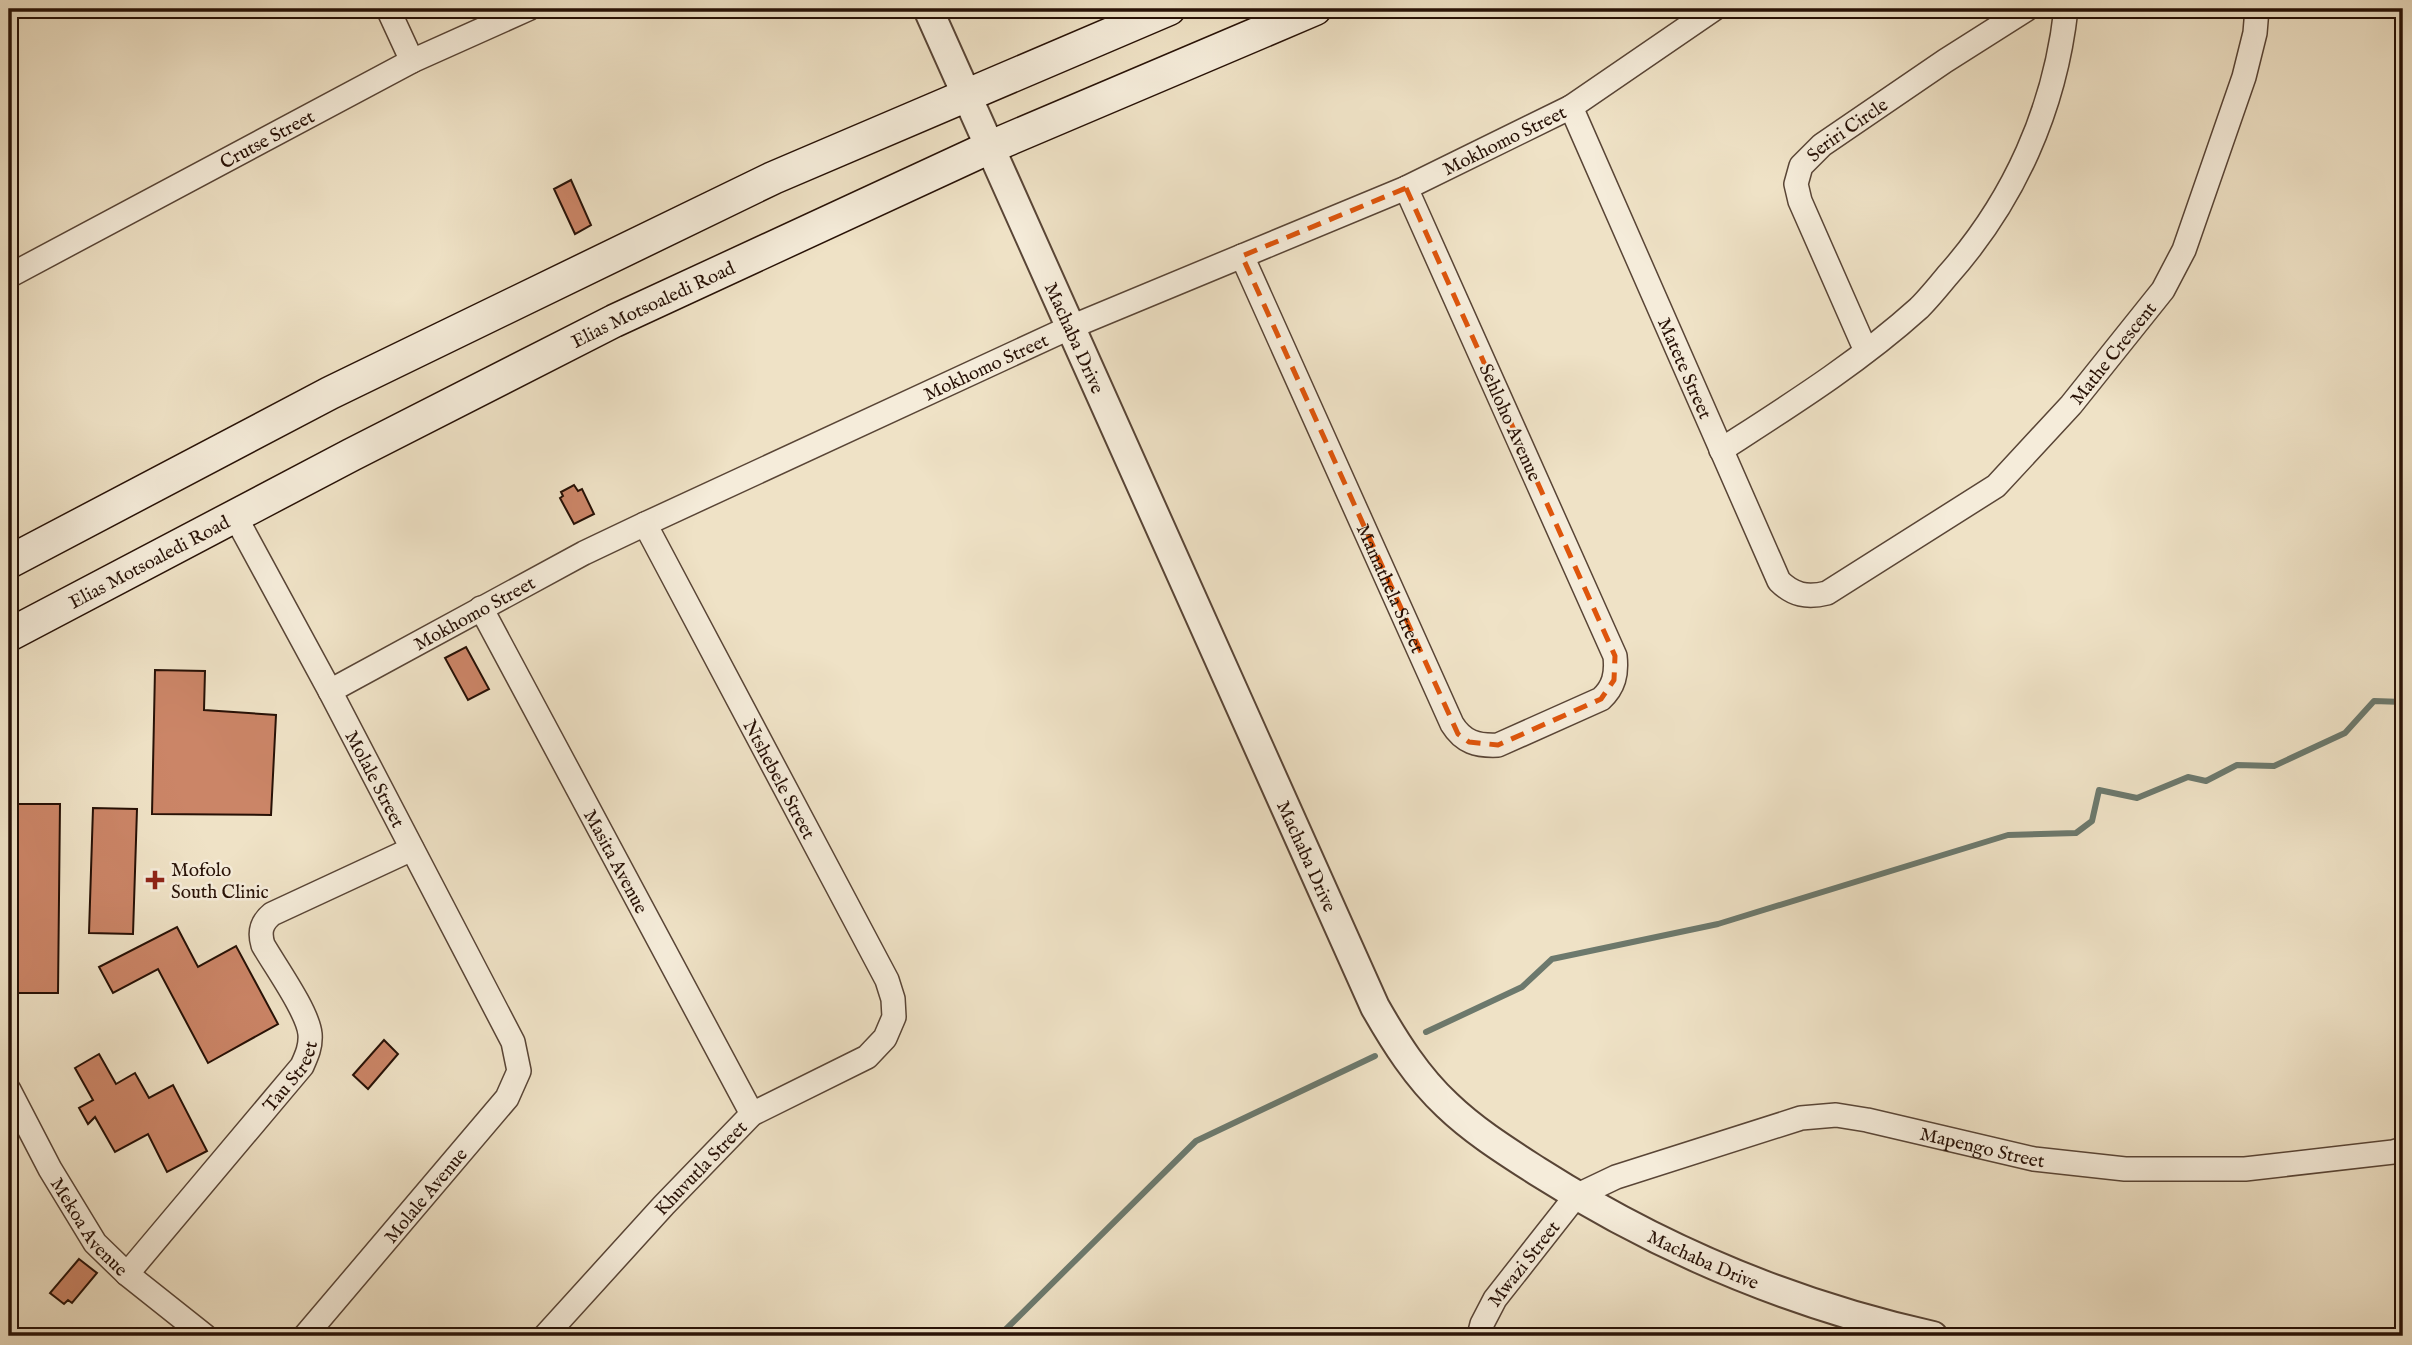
<svg xmlns="http://www.w3.org/2000/svg" width="2412" height="1345" viewBox="0 0 2412 1345" font-family="'IM FELL English',serif">
  <style>
    .lines { fill: none; stroke-linecap: round; stroke-linejoin: round }
    .stream { stroke: #6c796d; stroke-width: 6 }
    .building { fill: #cb8567; stroke: #271106; stroke-width: 2 }
    .minor-casing { stroke: #594536; stroke-width: 26 }
    .tertiary-casing { stroke: #594536; stroke-width: 32 }
    .secondary-casing { stroke: #271106; stroke-width: 35 }
    .minor { stroke: #f5ecda; stroke-width: 23 }
    .tertiary { stroke: #f5ecda; stroke-width: 28 }
    .secondary { stroke: #f5ecda; stroke-width: 32 }
    .marked { fill: none; stroke: #de550c; stroke-width: 5; stroke-dasharray: 14 9; stroke-linejoin: round }
    .poi-dot { fill: #8f2418; stroke: #f5ecda; stroke-width: 2.5 }
    .labels { text-anchor: middle; stroke-width: 5; stroke-linejoin: round; paint-order: stroke }
    .street-label { font-size: 19px; fill: #271106; stroke: #f5ecda }
    .poi-label { font-size: 19px; fill: #271106; stroke: #f5ecda; text-anchor: start }
  </style>
  <rect width="100%" height="100%" fill="#efe2c6"/>
  <filter id="stains"><feTurbulence type="fractalNoise" baseFrequency=".00286" numOctaves="4"/><feColorMatrix values="0 0 0 0 .2 0 0 0 0 .09 0 0 0 0 .02 0 0 0 .5 -.17"/></filter>
  <radialGradient id="worn" r=".72"><stop offset=".6" stop-color="#630" stop-opacity="0"/><stop offset="1" stop-color="#630" stop-opacity=".3"/></radialGradient>
  <g class="lines">
    <path class="stream" d="M 1426,1032 L 1522,987 L 1552,959 L 1718,924 L 2008,835 L 2076,833 L 2092,821 L 2099,790 L 2137,798 L 2188,777 L 2206,781 L 2237,765 L 2274,766 L 2345,733 L 2374,701 L 2403,702
      M 999,1336 L 1196,1141 L 1375,1056"/>
  </g>
  <path class="building" d="M 571,180 L 591,225 L 575,234 L 554,189 Z
    M 574,485 L 578,491 L 582,489 L 594,514 L 574,524 L 560,498 L 563,496 L 561,492 Z
    M 466,647 L 489,689 L 468,700 L 445,658 Z
    M 155,670 L 205,671 L 204,710 L 276,715 L 271,815 L 152,814 Z
    M 9,804 L 60,804 L 58,993 L 9,993 Z
    M 93,808 L 137,809 L 133,934 L 89,933 Z
    M 177,927 L 198,967 L 236,946 L 278,1024 L 208,1063 L 158,969 L 113,993 L 99,967 Z
    M 384,1040 L 398,1054 L 368,1089 L 353,1075 Z
    M 99,1054 L 116,1084 L 135,1073 L 149,1098 L 173,1085 L 207,1151 L 167,1172 L 148,1134 L 115,1152 L 95,1117 L 88,1124 L 79,1108 L 93,1100 L 75,1068 Z
    M 79,1259 L 97,1273 L 72,1303 L 68,1300 L 64,1304 L 50,1293 Z"/>
  <g class="lines">
    <g class="minor-casing">
      <g id="minor">
        <path d="M 388,9 L 412,61"/>
        <path id="s1" d="M 1571,107 L 1779,581 C 1793,595 1807,598 1827,593 L 1996,486 L 2071,405 L 2163,290 L 2184,250 L 2244,77 L 2255,33 L 2257,9"/>
        <path id="s2" d="M 1242,256 L 1452,724 C 1463,742 1477,746 1498,745 L 1601,699 C 1614,687 1617,674 1615,656 L 1406,188"/>
        <path id="s3" d="M 9,276 L 412,61 L 528,9"/>
        <path id="s4" d="M 1866,351 L 1800,201 L 1796,184 L 1801,166 L 1822,145 L 1945,61 L 2027,9"/>
        <path d="M 1721,450 C 1789,406 1858,363 1919,308 C 1929,298 1938,287 1947,276 C 2014,201 2055,109 2066,9"/>
        <path id="s5" d="M 235,516 L 330,691 L 513,1042 L 519,1071 L 507,1098 L 305,1336"/>
        <path id="s6" d="M 481,608 L 752,1114"/>
        <path id="s7" d="M 330,691 L 584,553 L 645,524 L 1071,327 L 1406,188 L 1571,107 L 1714,9"/>
        <path id="s8" d="M 9,1090 L 50,1169 L 95,1243 L 127,1274 L 205,1336"/>
        <path id="s9" d="M 127,1274 L 302,1066 C 307,1055 311,1046 310,1034 C 308,1012 275,966 263,945 C 259,932 261,923 272,914 L 412,849"/>
        <path id="s10" d="M 545,1336 L 664,1205 L 752,1114 L 867,1057 L 885,1038 L 894,1017 L 893,999 L 887,980 L 645,524"/>
        <path id="s11" d="M 1479,1336 L 1482,1324 L 1495,1299 L 1576,1196 L 1616,1177 L 1801,1118 L 1836,1115 L 1867,1120 L 2034,1159 L 2125,1169 L 2245,1169 L 2393,1152 L 2403,1149"/>
      </g>
    </g>
    <g class="tertiary-casing">
      <g id="tertiary">
        <path id="s12" d="M 928,9 L 1375,1007 C 1395,1042 1417,1077 1447,1105 C 1474,1131 1506,1151 1537,1171 C 1658,1248 1793,1305 1933,1336"/>
      </g>
    </g>
    <g class="secondary-casing">
      <g id="secondary">
        <path d="M 9,562 L 330,393 L 773,178 L 1169,9"/>
        <path id="s13" d="M 9,635 L 351,455 L 614,321 L 988,148 L 1315,9"/>
      </g>
    </g>
    <use href="#minor" class="minor"/>
    <use href="#tertiary" class="tertiary"/>
    <use href="#secondary" class="secondary"/>
  </g>
  <path class="marked" d="M 1406,188 L 1615,656 L 1614,680 L 1601,699 L 1498,745 L 1469,742 L 1458,734 L 1242,256 Z"/>
  <path class="poi-dot" d="M151.5 869.5h7v7h7v7h-7v7h-7v-7h-7v-7h7z"/>
  <g class="labels">
    <g class="street-label">
      <text dy="7" stroke="none"><textPath href="#s4" startOffset="259">Seriri Circle</textPath></text>
      <text dy="7" stroke="none"><textPath href="#s3" startOffset="292">Crutse Street</textPath></text>
      <text dy="7" stroke="none"><textPath href="#s7" startOffset="1298">Mokhomo Street</textPath></text>
      <text dy="7" stroke="none"><textPath href="#s13" startOffset="724">Elias Motsoaledi Road</textPath></text>
      <text dy="7" stroke="none"><textPath href="#s12" startOffset="360">Machaba Drive</textPath></text>
      <text dy="7" stroke="none"><textPath href="#s1" startOffset="947">Mathe Crescent</textPath></text>
      <text dy="7" stroke="none"><textPath href="#s7" startOffset="732">Mokhomo Street</textPath></text>
      <text dy="7" stroke="none"><textPath href="#s1" startOffset="285">Matete Street</textPath></text>
      <text transform="translate(1511 422) rotate(66)" y="7">Sehloho Avenue</text>
      <text dy="7" stroke="none"><textPath href="#s13" startOffset="158">Elias Motsoaledi Road</textPath></text>
      <text dy="7" stroke="none"><textPath href="#s2" startOffset="364">Mamathela Street</textPath></text>
      <text dy="7" stroke="none"><textPath href="#s7" startOffset="164">Mokhomo Street</textPath></text>
      <text dy="7" stroke="none"><textPath href="#s5" startOffset="298">Molale Street</textPath></text>
      <text transform="translate(780 779) rotate(62)" y="7">Ntshebele Street</text>
      <text dy="7" stroke="none"><textPath href="#s12" startOffset="928">Machaba Drive</textPath></text>
      <text dy="7" stroke="none"><textPath href="#s6" startOffset="287">Masita Avenue</textPath></text>
      <text dy="7" stroke="none"><textPath href="#s9" startOffset="257">Tau Street</textPath></text>
      <text dy="7" stroke="none"><textPath href="#s11" startOffset="595">Mapengo Street</textPath></text>
      <text dy="7" stroke="none"><textPath href="#s10" startOffset="229">Khuvutla Street</textPath></text>
      <text transform="translate(425 1195) rotate(-50)" y="7">Molale Avenue</text>
      <text dy="7" stroke="none"><textPath href="#s8" startOffset="159">Mekoa Avenue</textPath></text>
      <text dy="7" stroke="none"><textPath href="#s12" startOffset="1516">Machaba Drive</textPath></text>
      <text dy="7" stroke="none"><textPath href="#s11" startOffset="86">Mwazi Street</textPath></text>
    </g>
    <g class="poi-label">
      <text x="171" y="876">Mofolo<tspan x="171" dy="22">South Clinic</tspan></text>
    </g>
  </g>
  <rect width="2412" height="1345" fill="none" stroke="#efe2c6" stroke-width="35"/>
  <rect x="10" y="10" width="2391" height="1324" fill="none" stroke="#271106" stroke-width="3.5"/>
  <rect x="18" y="18" width="2377" height="1310" fill="none" stroke="#271106" stroke-width="2"/>
  <rect width="100%" height="100%" filter="url(#stains)"/>
  <rect width="100%" height="100%" fill="url(#worn)"/>
</svg>
